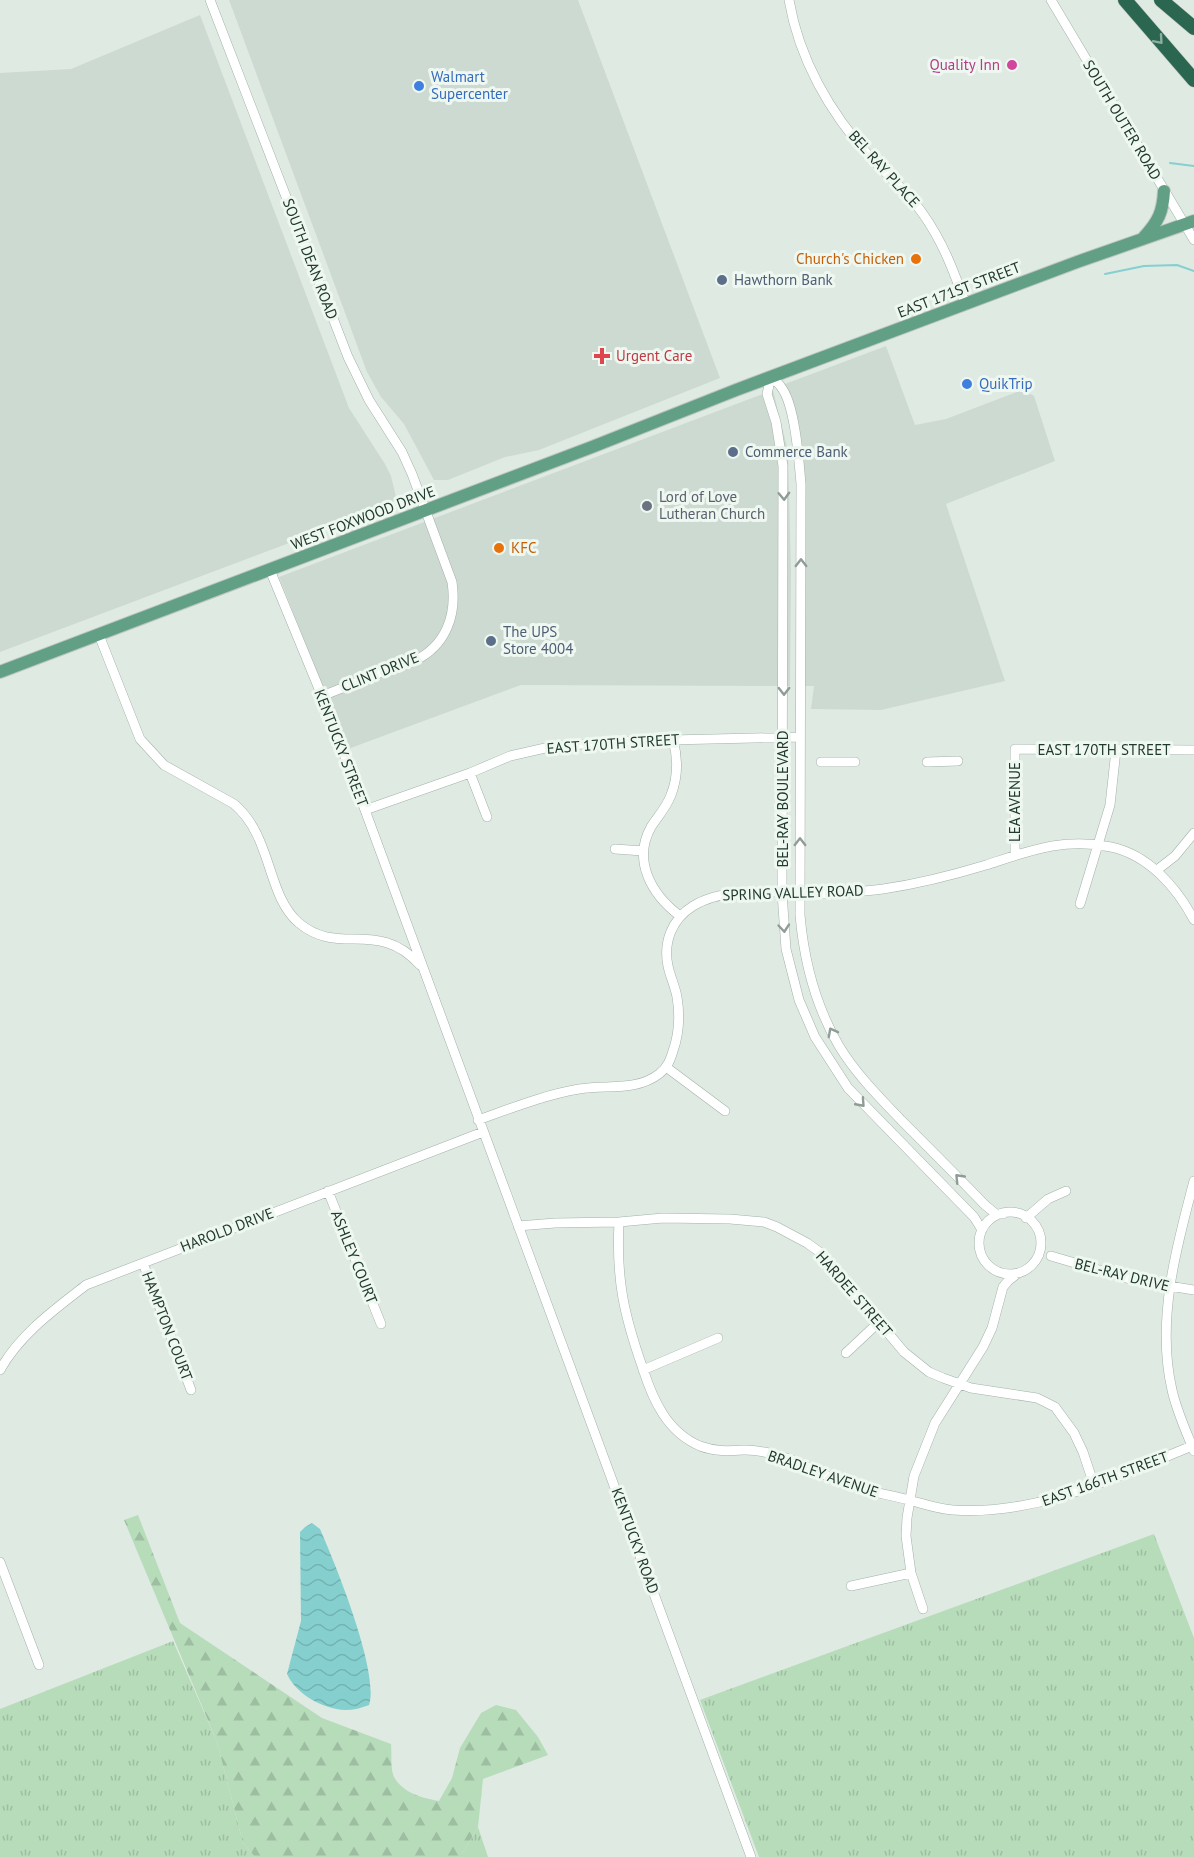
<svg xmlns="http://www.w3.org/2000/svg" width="1194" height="1857" viewBox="0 0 1194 1857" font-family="'PT Sans',sans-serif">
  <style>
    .built { fill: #cddad2 }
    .grass { fill: url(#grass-tufts) }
    .forest { fill: url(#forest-firs) }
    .water { fill: url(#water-waves) }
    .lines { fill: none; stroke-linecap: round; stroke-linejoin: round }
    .stream { stroke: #85d0cf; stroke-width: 2 }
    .minor-casing { stroke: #a2b2a9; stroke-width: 10 }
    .major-casing { stroke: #bcc4c0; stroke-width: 14 }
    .highway-casing { stroke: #bcc4c0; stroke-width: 15 }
    .minor { stroke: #fff; stroke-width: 9 }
    .major { stroke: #62a086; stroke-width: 12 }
    .highway { stroke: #2b6650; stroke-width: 14 }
    .oneway { stroke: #8daea0 }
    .oneway2 { stroke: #909c96 }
    .hotel-dot { fill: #d1479c; stroke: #eff7f1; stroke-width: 2 }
    .shop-dot { fill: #3f7fe0; stroke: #eff7f1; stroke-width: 2 }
    .food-dot { fill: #e8710a; stroke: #eff7f1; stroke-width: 2 }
    .service-dot { fill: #5c6f8a; stroke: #eff7f1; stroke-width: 2 }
    .health-dot { fill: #e0444e; stroke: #eff7f1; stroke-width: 2 }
    .worship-dot { fill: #6b7280; stroke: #eff7f1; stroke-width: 2 }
    .labels { text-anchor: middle; stroke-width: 6; stroke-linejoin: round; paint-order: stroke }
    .hotel-label { font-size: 15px; fill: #b23c85; stroke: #eff7f1; text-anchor: end }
    .shop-label { font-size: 15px; fill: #366cbe; stroke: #eff7f1; text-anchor: start }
    .street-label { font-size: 15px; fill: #203a2e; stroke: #eff7f1 }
    .food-label { font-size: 15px; fill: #c56008; stroke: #eff7f1; text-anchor: end }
    .service-label { font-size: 15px; fill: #4e5e75; stroke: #eff7f1; text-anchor: start }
    .health-label { font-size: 15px; fill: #be3a42; stroke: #eff7f1; text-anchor: start }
    .worship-label { font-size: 15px; fill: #5b616d; stroke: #eff7f1; text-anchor: start }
  </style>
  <defs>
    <pattern id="grass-tufts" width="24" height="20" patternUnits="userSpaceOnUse" patternTransform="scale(1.5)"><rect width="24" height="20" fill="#b7dcba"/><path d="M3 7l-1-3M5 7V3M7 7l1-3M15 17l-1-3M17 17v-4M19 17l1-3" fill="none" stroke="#9dbea0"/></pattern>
    <pattern id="forest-firs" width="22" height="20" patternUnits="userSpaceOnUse" patternTransform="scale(1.5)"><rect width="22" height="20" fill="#b7dcba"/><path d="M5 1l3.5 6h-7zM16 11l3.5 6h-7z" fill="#9dbea0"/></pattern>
    <pattern id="water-waves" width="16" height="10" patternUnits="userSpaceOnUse" patternTransform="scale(1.5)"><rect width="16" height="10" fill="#85d0cf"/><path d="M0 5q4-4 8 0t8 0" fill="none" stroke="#73b3b2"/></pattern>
  </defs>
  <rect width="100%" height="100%" fill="#dfeae3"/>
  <path class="built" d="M 229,0 L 578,0 L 720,378 L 539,450 L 505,457 L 448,480 L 434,480 L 404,424 L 381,397 L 367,372 Z
    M 200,15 L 349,408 L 385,464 L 391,476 L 396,497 L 393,504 L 0,652 L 0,73 L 71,69 Z
    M 886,346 L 915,425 L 946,419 L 1019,391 L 1027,392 L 1034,396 L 1055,461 L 946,504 L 1005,681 L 881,710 L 811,709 L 814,686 L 803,686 L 798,430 L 785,384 Z
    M 773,390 L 788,451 L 791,572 L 790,686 L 521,685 L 348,749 L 279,577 Z"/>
  <path class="grass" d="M 1154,1534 L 1194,1638 L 1194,1857 L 759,1857 L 700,1700 Z
    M 173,1641 L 217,1742 L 243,1843 L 255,1857 L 0,1857 L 0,1709 Z
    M 478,1827 L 488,1857 L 460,1857 Z"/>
  <path class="forest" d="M 138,1515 L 180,1623 L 322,1718 L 391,1744 C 392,1753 390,1768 394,1777 C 403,1793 422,1798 439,1801 L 452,1778 L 460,1748 L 481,1713 L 496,1705 L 516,1710 L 538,1737 L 548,1755 L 483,1779 L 478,1827 L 460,1857 L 255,1857 L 243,1843 L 217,1742 L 124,1520 Z"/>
  <path class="water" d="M 312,1523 L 320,1529 C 335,1563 380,1673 369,1705 C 361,1708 354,1710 345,1710 C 323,1709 296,1694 287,1674 L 301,1621 L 300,1532 L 305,1527 Z"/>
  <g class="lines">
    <path class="stream" d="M 1170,163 L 1194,166
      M 1105,274 L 1144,266 L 1177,265 L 1194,271"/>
    <g class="minor-casing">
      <path id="minor" d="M 210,0 L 348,357 L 369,400 L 402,452 L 412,474 L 452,582 C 457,615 446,646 414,661 C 406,665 396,666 387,670 C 366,679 344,687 322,696
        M 789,0 C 799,59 830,113 870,157 C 888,176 908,192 923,214 C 943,242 954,272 966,305
        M 1051,0 L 1194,240
        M 771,377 L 767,394 L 776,422 L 783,466 L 782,893 L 786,949 L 799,1000 L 815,1037 L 848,1088 L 974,1217 L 982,1230
        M 771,377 C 774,380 779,383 781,387 C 795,404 799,461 801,484 L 800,915 C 804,961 815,1005 839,1046 C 856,1074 879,1097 901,1120 C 929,1148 957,1176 985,1205 L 996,1214 L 1003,1214
        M 270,570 L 322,696 L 365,810 L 751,1857
        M 99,635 L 140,739 L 164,765 L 234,804 C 273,837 266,895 299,923 C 339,957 378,918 420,965
        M 673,740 C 678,758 678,777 671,795 C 666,808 658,816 651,827 C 632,861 652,895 680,916
        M 821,762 L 855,762
        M 927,762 L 958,761
        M 470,773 L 487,817
        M 365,810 L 470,773 L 510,756 L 554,746 L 629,741 L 800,737
        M 615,849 L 643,851
        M 1015,855 L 1015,749 L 1194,750
        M 1157,870 L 1175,856 L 1194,833
        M 1080,904 L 1110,805 L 1116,750
        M 666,1067 L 725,1111
        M 478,1120 C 512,1108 544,1095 579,1089 C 607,1084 635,1092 659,1074 C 667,1068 670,1061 673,1051 C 679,1034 680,1015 677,997 C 675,986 670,976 668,966 C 663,942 672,919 693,906 C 730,883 789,895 832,894 C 849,893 866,891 883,889 C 917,884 953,875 986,865 C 1029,851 1064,837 1111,847 C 1149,855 1177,888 1194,920
        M 1194,1181 C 1176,1248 1156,1321 1172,1390 C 1177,1412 1186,1431 1194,1451
        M 328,1191 L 381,1324
        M979 1243a31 31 0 1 1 62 0a31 31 0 1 1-62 0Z
        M 1026,1218 L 1048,1199 L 1066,1191
        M 619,1222 C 616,1280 624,1315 643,1369 C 653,1400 667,1432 700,1446 C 716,1452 729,1451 745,1450 C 759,1450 775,1454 789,1459 C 810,1467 830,1479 852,1486 C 870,1492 890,1495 909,1500 C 924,1504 938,1509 953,1510 C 1038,1516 1115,1477 1192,1446
        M 518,1226 L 555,1223 L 619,1222 L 663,1218 L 730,1219 L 764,1222 L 777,1227 L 807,1243 L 821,1253 L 904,1352 L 929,1372 L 943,1378 L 971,1388 L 1037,1398 L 1055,1407 L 1074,1433 L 1083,1452 L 1094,1485
        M 1051,1256 L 1133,1280 L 1194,1290
        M 143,1263 L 191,1390
        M 846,1353 L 879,1322
        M 0,1370 C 20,1334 54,1310 86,1285 L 483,1132
        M 643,1370 L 718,1338
        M 0,1562 L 39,1665
        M 851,1586 L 911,1573
        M 923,1609 L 911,1573 L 906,1536 L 907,1518 L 914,1476 L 935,1423 L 983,1347 L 992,1328 L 1003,1287 L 1008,1281 L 1018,1273"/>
    </g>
    <g class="major-casing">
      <path id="major" d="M 1144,237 C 1158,222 1163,212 1164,191
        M 0,672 L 592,447 L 736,390 L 1077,262 L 1194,221"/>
    </g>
    <g class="highway-casing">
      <path id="highway" d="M 1125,0 L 1194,80
        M 1161,0 L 1194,28"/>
    </g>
    <use href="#minor" class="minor"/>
    <use href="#major" class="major"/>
    <use href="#highway" class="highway"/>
  </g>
  <defs><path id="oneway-chevron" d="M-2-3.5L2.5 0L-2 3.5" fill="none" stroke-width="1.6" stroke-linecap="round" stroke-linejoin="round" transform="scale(1.5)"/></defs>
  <use class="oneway" href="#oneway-chevron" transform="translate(1159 40) rotate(49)"/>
  <g class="oneway2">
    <use href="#oneway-chevron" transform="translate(784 496) rotate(88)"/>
    <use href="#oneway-chevron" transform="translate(801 563) rotate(-90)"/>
    <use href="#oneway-chevron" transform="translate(784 691) rotate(90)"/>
    <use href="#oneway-chevron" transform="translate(800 842) rotate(-90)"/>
    <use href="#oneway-chevron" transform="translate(784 928) rotate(85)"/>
    <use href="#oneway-chevron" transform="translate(832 1032) rotate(-118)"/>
    <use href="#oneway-chevron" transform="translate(861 1103) rotate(48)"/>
    <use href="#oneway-chevron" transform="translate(959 1178) rotate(-134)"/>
  </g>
  <circle class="hotel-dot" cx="1012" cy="65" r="6"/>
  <g class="shop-dot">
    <circle cx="419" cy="86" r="6"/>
    <circle cx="967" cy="384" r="6"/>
  </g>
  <g class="food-dot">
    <circle cx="916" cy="259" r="6"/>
    <circle cx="499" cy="548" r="6"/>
  </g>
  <g class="service-dot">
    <circle cx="722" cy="280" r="6"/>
    <circle cx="733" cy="452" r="6"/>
    <circle cx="491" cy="641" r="6"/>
  </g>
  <path class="health-dot" d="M599 347h6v6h6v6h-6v6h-6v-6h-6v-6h6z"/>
  <circle class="worship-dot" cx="647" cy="506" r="6"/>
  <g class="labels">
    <g class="hotel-label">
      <text x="1000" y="70">Quality Inn</text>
    </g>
    <g class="shop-label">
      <text x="431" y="82">Walmart<tspan x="431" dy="17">Supercenter</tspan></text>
      <text x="979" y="389">QuikTrip</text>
    </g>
    <g class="street-label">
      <text transform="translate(1122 120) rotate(59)" y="5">SOUTH OUTER ROAD</text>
      <text transform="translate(884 169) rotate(48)" y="5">BEL RAY PLACE</text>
      <text transform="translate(310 259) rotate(69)" y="5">SOUTH DEAN ROAD</text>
      <text transform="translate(959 290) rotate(-21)" y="5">EAST 171ST STREET</text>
      <text transform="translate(363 518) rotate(-21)" y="5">WEST FOXWOOD DRIVE</text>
      <text transform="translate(380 672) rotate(-22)" y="5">CLINT DRIVE</text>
      <text transform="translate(613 744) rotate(-4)" y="5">EAST 170TH STREET</text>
      <text transform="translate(341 748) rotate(69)" y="5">KENTUCKY STREET</text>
      <text x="1104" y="755">EAST 170TH STREET</text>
      <text transform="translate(783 799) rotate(-90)" y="5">BEL-RAY BOULEVARD</text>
      <text transform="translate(1015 802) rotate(-90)" y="5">LEA AVENUE</text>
      <text transform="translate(793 893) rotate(-2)" y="5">SPRING VALLEY ROAD</text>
      <text transform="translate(227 1230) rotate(-21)" y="5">HAROLD DRIVE</text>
      <text transform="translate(354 1257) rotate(68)" y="5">ASHLEY COURT</text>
      <text transform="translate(1122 1275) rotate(14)" y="5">BEL-RAY DRIVE</text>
      <text transform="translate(854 1294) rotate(49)" y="5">HARDEE STREET</text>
      <text transform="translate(167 1326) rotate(69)" y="5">HAMPTON COURT</text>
      <text transform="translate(823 1474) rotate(19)" y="5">BRADLEY AVENUE</text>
      <text transform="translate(1105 1479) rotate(-20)" y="5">EAST 166TH STREET</text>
      <text transform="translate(635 1541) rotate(70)" y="5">KENTUCKY ROAD</text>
    </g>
    <g class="food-label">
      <text x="904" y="264">Church's Chicken</text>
      <text x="511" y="553" text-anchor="start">KFC</text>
    </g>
    <g class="service-label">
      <text x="734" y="285">Hawthorn Bank</text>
      <text x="745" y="457">Commerce Bank</text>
      <text x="503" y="637">The UPS<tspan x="503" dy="17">Store 4004</tspan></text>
    </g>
    <g class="health-label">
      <text x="616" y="361">Urgent Care</text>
    </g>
    <g class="worship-label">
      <text x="659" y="502">Lord of Love<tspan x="659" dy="17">Lutheran Church</tspan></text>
    </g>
  </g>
</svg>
